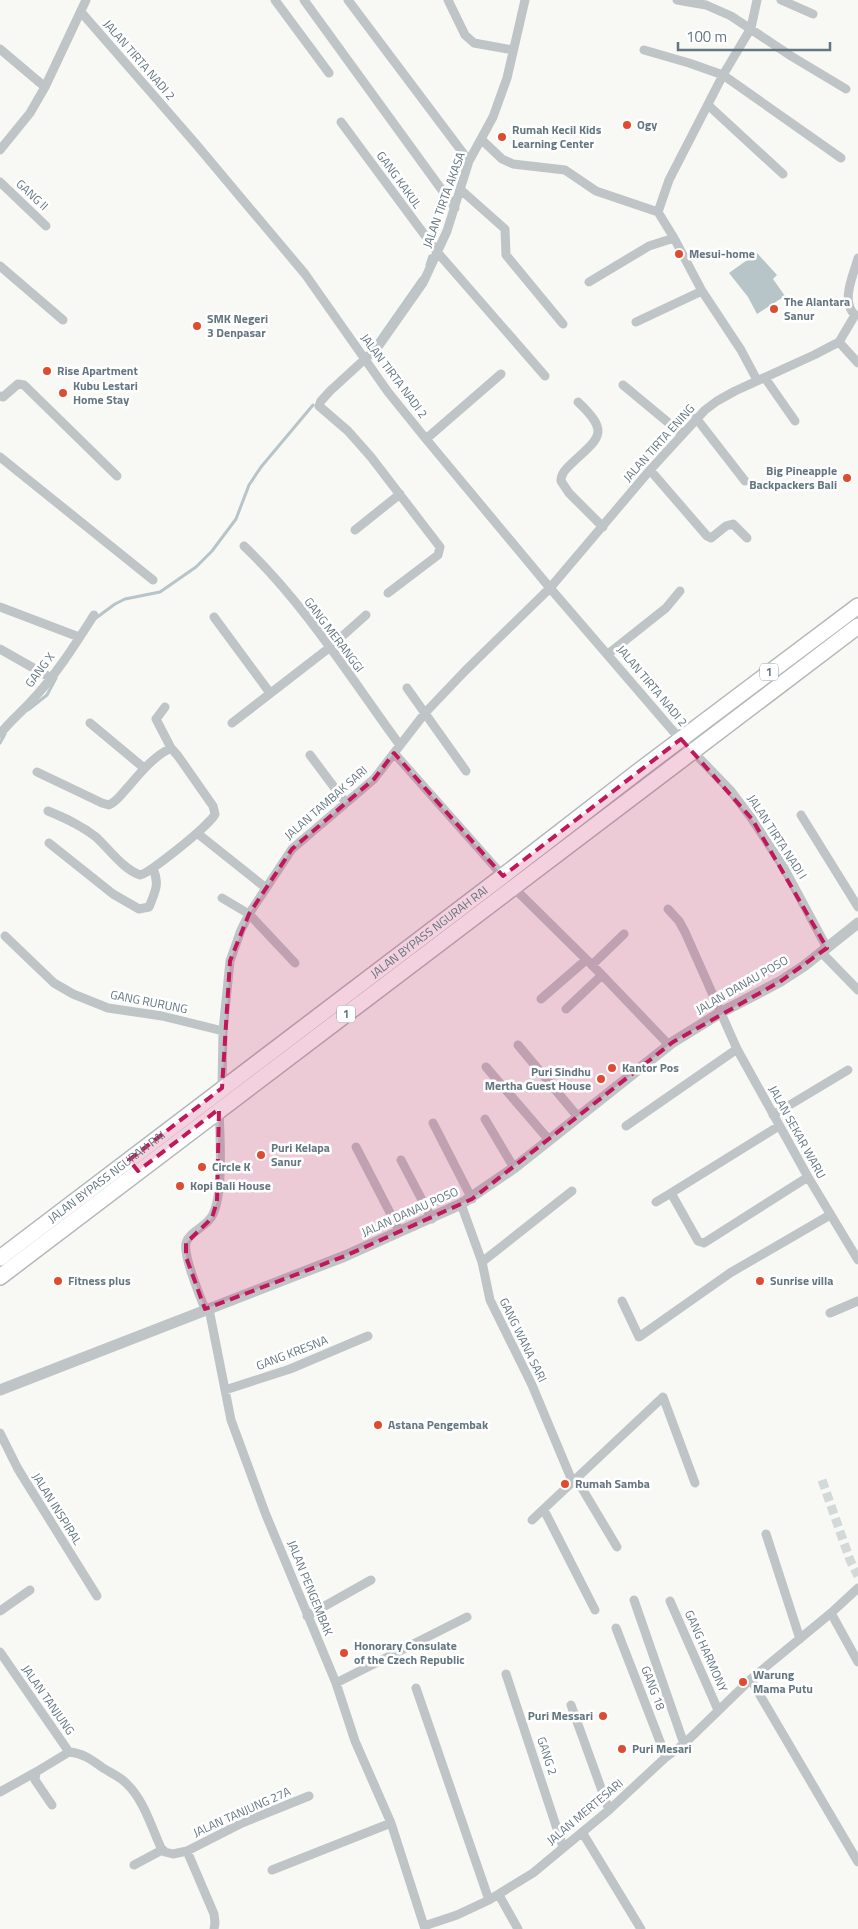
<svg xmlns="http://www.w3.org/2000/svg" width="858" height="1929" viewBox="0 0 858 1929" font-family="'Titillium Web',sans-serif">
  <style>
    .water { fill: #b7c4c8 }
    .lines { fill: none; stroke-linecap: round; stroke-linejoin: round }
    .stream { stroke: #b7c4c8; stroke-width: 3 }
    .minor-tunnel { stroke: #d3d8d8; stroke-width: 9; stroke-dasharray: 9 4.5; stroke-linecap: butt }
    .trunk-casing { stroke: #b3b8ba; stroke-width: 18 }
    .minor { stroke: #bfc4c7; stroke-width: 9 }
    .tertiary { stroke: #bfc4c7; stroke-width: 11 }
    .trunk { stroke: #fff; stroke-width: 15 }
    .marked { fill: #c2185b; fill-opacity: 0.2; stroke: #c2185b; stroke-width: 4; stroke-dasharray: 10 6; stroke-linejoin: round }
    .poi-dot { fill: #dd4b31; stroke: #fff; stroke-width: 2 }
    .labels { text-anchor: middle; stroke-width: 5; stroke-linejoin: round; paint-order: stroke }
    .shield { fill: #fff; stroke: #929fa5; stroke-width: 1 }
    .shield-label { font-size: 11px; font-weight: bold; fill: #64767f }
    .street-label { font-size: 12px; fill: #64767f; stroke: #fff }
    .poi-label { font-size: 12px; font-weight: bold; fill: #64767f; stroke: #fff; text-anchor: start }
  </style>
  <rect width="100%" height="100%" fill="#f8f8f5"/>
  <path class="water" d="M 757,253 L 777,275 L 773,279 L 785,296 L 757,314 L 748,297 L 729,273 Z"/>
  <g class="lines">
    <path class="stream" d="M 427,265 L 430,256
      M 372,348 L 421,278
      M 96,618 L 115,604 L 125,599 L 160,592 L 196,567 L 212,551 L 236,519 L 249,485 L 261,467 L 313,405
      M 28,710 L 47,695 L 56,678
      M 0,743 L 5,734"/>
    <path class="minor-tunnel" d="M 822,1480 L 850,1560 L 858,1576"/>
    <g class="trunk-casing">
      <g id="trunk">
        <path id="s1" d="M 0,1258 L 503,876 L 640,770 L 858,606"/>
        <path d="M 0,1277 L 858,626"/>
      </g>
    </g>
    <path class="minor" d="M 275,0 L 329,73
      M 304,0 L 455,208
      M 348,0 L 469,161
      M 448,0 L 465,35 L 474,43 L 513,50
      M 677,0 L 706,5 L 731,16 L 791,56 L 846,89
      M 781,0 L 813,14
      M 81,12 L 195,143 L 305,274 L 388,392 L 426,439 L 550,588 L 673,731 L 731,791 L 752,819 L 784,868 L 827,948
      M 0,49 L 45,87
      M 644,50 L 689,63 L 723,75 L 841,158
      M 708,105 L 783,174
      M 341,122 L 438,253 L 545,376
      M 482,140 L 502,159 L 513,164 L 565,170 L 596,191 L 658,212 L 674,238 L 702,291 L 741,350 L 757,380
      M 0,150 L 30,113 L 45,87 L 86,0
      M 0,182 L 46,226
      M 461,190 L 505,229 L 506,255 L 563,324
      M 658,212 L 669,180 L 723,75 L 751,28 L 757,0
      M 0,266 L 63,320
      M 589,282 L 649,246 L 674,238
      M 855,315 C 840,301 854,274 858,258
      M 636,322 L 702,291
      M 839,342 L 858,363
      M 765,378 L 795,421
      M 623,385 L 682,434
      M 0,396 L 3,397 L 18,384 L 24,385 L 117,476
      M 578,402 C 612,434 598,438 570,465 C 565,470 561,474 561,481 L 569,493 L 603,527
      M 696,418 L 745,481
      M 426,439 L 501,374
      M 0,457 L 153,580
      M 650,470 L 707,536 L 711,538 L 726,526 L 733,524 L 747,538
      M 355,530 L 400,494
      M 244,546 C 304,603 350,677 399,744
      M 388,593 L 438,555 L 440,547 L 371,457 L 348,431 L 319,406 L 321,401 L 330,391 L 378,347 L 423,283 L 447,231 L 469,161 L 493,117 L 507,78 L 525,0
      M 0,607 L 79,637
      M 214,617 L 270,693
      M 0,649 L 51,678
      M 608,654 L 666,608 L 680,591
      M 407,688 L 466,771
      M 165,707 L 156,719 L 171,748
      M 90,723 L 144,768
      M 232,723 L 329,648 L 366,615
      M 0,734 C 11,720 24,710 35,697 C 58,672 76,643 94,615
      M 394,753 L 503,876
      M 310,755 L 346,803
      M 37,772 L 102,803 L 109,805 C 118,801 123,792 129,786 C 141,772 154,756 171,748 L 178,756 L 213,806 L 215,814 C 212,823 149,874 140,875 C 123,869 109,849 96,837 C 81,825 65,818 48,811
      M 801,815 L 858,907
      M 197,833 L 266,888
      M 49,843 L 113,894 L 139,909 L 149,907 C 155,892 160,884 153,869
      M 513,887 L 602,975 L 669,1045
      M 222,898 L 249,914 L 295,963
      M 668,909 L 679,921 L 685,932 L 737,1049 L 808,1177 L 858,1260
      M 5,936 L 54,983 L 73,994 L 108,1008 L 162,1016 L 223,1031
      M 821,952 L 858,990
      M 592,965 L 624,934
      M 541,999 L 586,960
      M 566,1009 L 602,975
      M 518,1045 L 578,1117
      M 486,1067 L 549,1140
      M 222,1088 L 223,1031 L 230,961 L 241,930 L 249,914 L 292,849 L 374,779 L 425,713 L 465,671 L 550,588 L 650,470 L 705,410 L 717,401 L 735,391 L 814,355 L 839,342 L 855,315
      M 773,1115 L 848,1070
      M 485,1119 L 514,1168
      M 433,1123 L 472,1199
      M 626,1126 L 737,1049
      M 779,1126 L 671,1193 L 698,1241 L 704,1243 L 808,1177
      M 356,1147 L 400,1232
      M 401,1160 L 432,1219
      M 656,1202 L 671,1193
      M 461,1204 L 482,1262 L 490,1300 L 532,1385 L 573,1483
      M 482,1262 L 572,1191
      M 622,1301 L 639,1337 L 730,1273 L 830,1215
      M 205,1309 C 200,1296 183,1256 186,1243 C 189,1232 206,1227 212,1216 C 224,1196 220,1134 219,1110
      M 209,1309 L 231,1420 L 266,1515 L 336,1683 L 355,1741 L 391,1823 L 425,1929
      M 830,1313 L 858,1301
      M 225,1390 L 290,1369 L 368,1336
      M 0,1433 L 18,1469 L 97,1596
      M 577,1480 L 617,1547
      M 544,1510 L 595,1610
      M 532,1520 L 663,1397 L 695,1483
      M 766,1534 L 800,1639
      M 634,1600 L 684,1744
      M 670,1601 L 718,1710
      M 0,1611 L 30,1590
      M 831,1613 L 858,1662
      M 307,1616 L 371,1580
      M 616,1628 L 666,1757
      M 0,1652 L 69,1752 C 83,1753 92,1760 103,1768 C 111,1773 120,1777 126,1783 C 144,1800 151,1826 161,1848 L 165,1852 L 173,1854 L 187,1851 L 242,1823 L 309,1796
      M 506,1674 L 563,1847
      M 336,1683 L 467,1617
      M 754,1685 L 858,1862
      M 416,1688 L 489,1900
      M 571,1705 L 609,1810
      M 0,1792 L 36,1772
      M 52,1805 L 35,1780 L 36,1772 L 69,1752
      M 582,1832 L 641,1929
      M 187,1851 L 214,1914 L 215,1923 L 214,1929
      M 134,1865 L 162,1850
      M 272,1870 L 391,1823
      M 499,1895 L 518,1929
      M 424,1926 L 457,1915 L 489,1900 L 533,1873 L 609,1810 L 666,1757 L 684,1744 L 751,1679 L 831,1613 L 858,1588"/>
    <path class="tertiary" d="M 0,1390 L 345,1256 L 461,1204 L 514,1168 L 673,1042 L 720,1013 L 781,981 L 804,966 L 858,923"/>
    <use href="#trunk" class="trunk"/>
  </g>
  <path class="marked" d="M 681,739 L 752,819 L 827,948 L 781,981 L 673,1042 L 472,1199 L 345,1256 L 205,1309 L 186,1257 L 186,1243 L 212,1218 L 217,1201 L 219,1109 L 138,1171 L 129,1160 L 222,1088 L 230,961 L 249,914 L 292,849 L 374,779 L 394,753 L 503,876 Z"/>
  <g class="poi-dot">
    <circle cx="627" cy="125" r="5"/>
    <circle cx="502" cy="137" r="5"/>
    <circle cx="679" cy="254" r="5"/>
    <circle cx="774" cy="309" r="5"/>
    <circle cx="197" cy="326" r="5"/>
    <circle cx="47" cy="371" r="5"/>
    <circle cx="63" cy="393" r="5"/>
    <circle cx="847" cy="478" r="5"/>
    <circle cx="612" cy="1068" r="5"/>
    <circle cx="601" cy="1079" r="5"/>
    <circle cx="261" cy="1155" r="5"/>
    <circle cx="202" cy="1167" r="5"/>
    <circle cx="180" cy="1186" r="5"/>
    <circle cx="58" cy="1281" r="5"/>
    <circle cx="760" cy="1281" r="5"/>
    <circle cx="378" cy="1425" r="5"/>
    <circle cx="565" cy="1484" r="5"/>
    <circle cx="344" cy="1653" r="5"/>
    <circle cx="743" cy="1682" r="5"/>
    <circle cx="603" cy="1716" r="5"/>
    <circle cx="622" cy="1749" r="5"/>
  </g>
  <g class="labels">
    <g class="shield">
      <rect x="760" y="663.5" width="18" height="17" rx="4"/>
      <rect x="337" y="1005.5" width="18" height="17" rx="4"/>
    </g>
    <g class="shield-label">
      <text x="769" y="676">1</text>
      <text x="346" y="1018">1</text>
    </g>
    <g class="street-label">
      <text transform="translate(139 60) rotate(49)" y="4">JALAN TIRTA NADI 2</text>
      <text transform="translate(399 180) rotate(54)" y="4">GANG KAKUL</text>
      <text transform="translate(32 195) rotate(43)" y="4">GANG II</text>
      <text transform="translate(444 200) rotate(-70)" y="4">JALAN TIRTA AKASA</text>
      <text transform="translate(394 376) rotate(53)" y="4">JALAN TIRTA NADI 2</text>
      <text transform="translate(659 443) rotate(-48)" y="4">JALAN TIRTA ENING</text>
      <text transform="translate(334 635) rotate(53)" y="4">GANG MERANGGI</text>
      <text transform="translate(40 670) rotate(-53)" y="4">GANG X</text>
      <text transform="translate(652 686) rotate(50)" y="4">JALAN TIRTA NADI 2</text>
      <text transform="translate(326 803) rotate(-41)" y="4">JALAN TAMBAK SARI</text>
      <text transform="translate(777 837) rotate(57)" y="4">JALAN TIRTA NADI I</text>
      <text dy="4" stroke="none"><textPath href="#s1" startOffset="539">JALAN BYPASS NGURAH RAI</textPath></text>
      <text transform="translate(742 985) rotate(-30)" y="4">JALAN DANAU POSO</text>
      <text transform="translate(149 1002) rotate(11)" y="4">GANG RURUNG</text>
      <text transform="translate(797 1132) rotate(61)" y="4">JALAN SEKAR WARU</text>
      <text dy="4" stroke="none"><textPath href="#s1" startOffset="134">JALAN BYPASS NGURAH RAI</textPath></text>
      <text transform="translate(410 1212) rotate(-24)" y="4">JALAN DANAU POSO</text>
      <text transform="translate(523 1340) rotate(64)" y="4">GANG WANA SARI</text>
      <text transform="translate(292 1353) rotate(-21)" y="4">GANG KRESNA</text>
      <text transform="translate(57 1509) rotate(58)" y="4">JALAN INSPIRAL</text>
      <text transform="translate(310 1588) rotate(68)" y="4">JALAN PENGEMBAK</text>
      <text transform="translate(706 1651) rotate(66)" y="4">GANG HARMONY</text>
      <text transform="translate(653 1688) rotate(69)" y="4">GANG 18</text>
      <text transform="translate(48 1700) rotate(55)" y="4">JALAN TANJUNG</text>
      <text transform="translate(547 1756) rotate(72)" y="4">GANG 2</text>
      <text transform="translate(242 1812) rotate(-24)" y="4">JALAN TANJUNG 27A</text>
      <text transform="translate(585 1812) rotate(-40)" y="4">JALAN MERTESARI</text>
    </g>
    <g class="poi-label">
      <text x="637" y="129">Ogy</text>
      <text x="512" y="134">Rumah Kecil Kids<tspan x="512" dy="14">Learning Center</tspan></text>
      <text x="689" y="258">Mesui-home</text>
      <text x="784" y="306">The Alantara<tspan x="784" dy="14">Sanur</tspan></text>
      <text x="207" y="323">SMK Negeri<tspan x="207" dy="14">3 Denpasar</tspan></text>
      <text x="57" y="375">Rise Apartment</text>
      <text x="73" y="390">Kubu Lestari<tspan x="73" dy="14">Home Stay</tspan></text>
      <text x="837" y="475" text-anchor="end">Big Pineapple<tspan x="837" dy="14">Backpackers Bali</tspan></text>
      <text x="622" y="1072">Kantor Pos</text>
      <text x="591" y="1076" text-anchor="end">Puri Sindhu<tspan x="591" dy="14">Mertha Guest House</tspan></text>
      <text x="271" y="1152">Puri Kelapa<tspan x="271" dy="14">Sanur</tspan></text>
      <text x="212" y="1171">Circle K</text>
      <text x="190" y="1190">Kopi Bali House</text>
      <text x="68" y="1285">Fitness plus</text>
      <text x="770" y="1285">Sunrise villa</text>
      <text x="388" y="1429">Astana Pengembak</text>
      <text x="575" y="1488">Rumah Samba</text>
      <text x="354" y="1650">Honorary Consulate<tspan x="354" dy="14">of the Czech Republic</tspan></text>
      <text x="753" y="1679">Warung<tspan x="753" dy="14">Mama Putu</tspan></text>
      <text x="593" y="1720" text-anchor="end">Puri Messari</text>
      <text x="632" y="1753">Puri Mesari</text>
    </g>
  </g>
  <path d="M678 42v8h152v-8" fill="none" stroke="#64767f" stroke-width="2.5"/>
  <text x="686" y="42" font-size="15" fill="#64767f" stroke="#ffffff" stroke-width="4" paint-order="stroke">100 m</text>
</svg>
